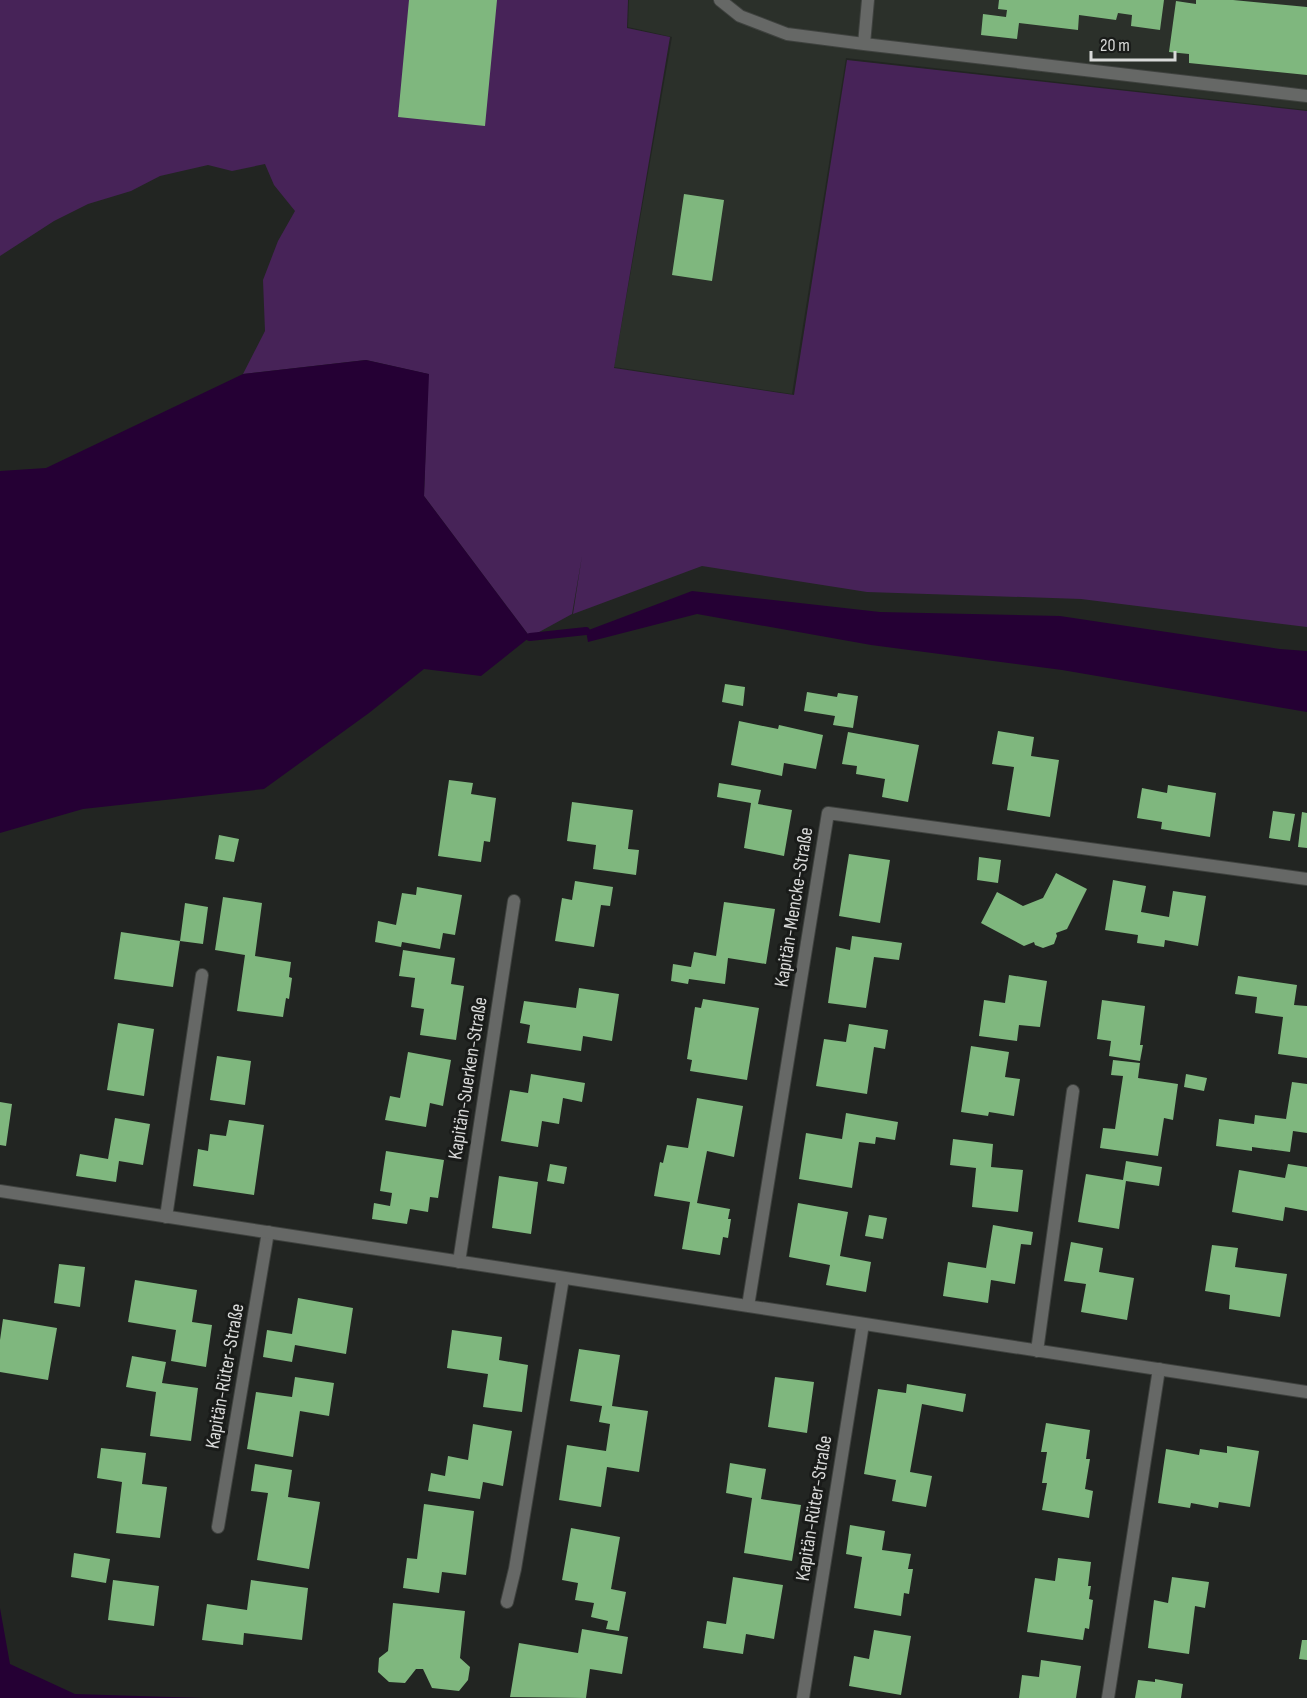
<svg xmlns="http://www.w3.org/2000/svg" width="1307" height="1698" viewBox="0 0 1307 1698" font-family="'Sofia Sans Condensed',sans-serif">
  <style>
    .built { fill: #2b302a }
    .green { fill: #472358 }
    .water { fill: #250034 }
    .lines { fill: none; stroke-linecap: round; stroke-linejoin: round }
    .stream { stroke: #250034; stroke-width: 8 }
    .building { fill: #7fb77e }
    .service-casing { stroke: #3f423f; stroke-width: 14 }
    .minor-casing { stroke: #3f423f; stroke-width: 14 }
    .service { stroke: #666866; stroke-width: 12 }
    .minor { stroke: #666866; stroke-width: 12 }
    .labels { text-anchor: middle; stroke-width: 6; stroke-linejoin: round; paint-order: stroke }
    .street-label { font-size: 20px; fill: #d8d9d8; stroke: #191b19 }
  </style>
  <rect width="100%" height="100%" fill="#222522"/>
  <path class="built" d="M 629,0 L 1307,0 L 1307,110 L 846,58 L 792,394 L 614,367 L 672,37 L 628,27 Z"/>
  <path class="green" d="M 0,0 L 628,0 L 627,28 L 670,37 L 614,368 L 794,395 L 847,60 L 1307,111 L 1307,627 L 1081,599 L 867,592 L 702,566 L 573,614 L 582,556 L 572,614 L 530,637 L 424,496 L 428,374 L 366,360 L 243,374 L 265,331 L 263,280 L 278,241 L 295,211 L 274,185 L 265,164 L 232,171 L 208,165 L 160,176 L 131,191 L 88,204 L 54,221 L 0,256 Z"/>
  <path class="water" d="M 366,360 L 429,374 L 424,496 L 530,637 L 481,676 L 424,669 L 369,713 L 264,789 L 83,809 L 0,833 L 0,471 L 46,468 L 243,374 Z
    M 692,591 L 880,612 L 1060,616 L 1280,649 L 1307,651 L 1307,712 L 1062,670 L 871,645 L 697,614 L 588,642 L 586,631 Z
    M 0,1608 L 10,1664 L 75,1694 L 204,1698 L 0,1698 Z"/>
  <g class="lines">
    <path class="stream" d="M 530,637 L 586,631"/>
  </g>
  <path class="building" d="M 409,0 L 497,0 L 485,126 L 398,117 Z
    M 999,0 L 1164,0 L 1160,30 L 1131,26 L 1132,15 L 1118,13 L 1116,20 L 1079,15 L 1078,30 L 1019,23 L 1017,39 L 981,35 L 983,14 L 1006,17 L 1007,10 L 998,9 Z
    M 1196,0 L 1233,0 L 1307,7 L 1307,75 L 1189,63 L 1189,54 L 1169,52 L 1176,1 L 1196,4 Z
    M 684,194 L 724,200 L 712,281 L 672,275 Z
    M 725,684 L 745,687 L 743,706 L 722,702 Z
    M 807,692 L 837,697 L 838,693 L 858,696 L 853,728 L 833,725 L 835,716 L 804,711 Z
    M 739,721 L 778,729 L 779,725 L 823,735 L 816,769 L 784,763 L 782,776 L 731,765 Z
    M 998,731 L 1034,737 L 1031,756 L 1059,760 L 1050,817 L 1007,810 L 1014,767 L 992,764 Z
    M 848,732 L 919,745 L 908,802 L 882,797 L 885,779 L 856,774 L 857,766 L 842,764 Z
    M 449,780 L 473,783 L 471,794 L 496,798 L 490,842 L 484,841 L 481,862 L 438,856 Z
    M 719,783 L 761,790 L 758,804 L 792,810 L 784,856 L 744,848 L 751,803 L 717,797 Z
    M 1168,785 L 1216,793 L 1210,837 L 1161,829 L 1162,822 L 1137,818 L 1142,788 L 1167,793 Z
    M 572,802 L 633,810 L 628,849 L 639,850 L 636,875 L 593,869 L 596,845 L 567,841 Z
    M 1273,811 L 1295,814 L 1290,841 L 1269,838 Z
    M 1302,812 L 1307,813 L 1307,848 L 1298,847 Z
    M 219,835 L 239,839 L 234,862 L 215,859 Z
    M 849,854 L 890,860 L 880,923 L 839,916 Z
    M 979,857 L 1001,860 L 998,883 L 977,880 Z
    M 1056,873 L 1087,889 L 1067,929 L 1056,933 L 1057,936 L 1054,944 L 1043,948 L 1035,945 L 1034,942 L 1024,946 L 981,923 L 997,892 L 1023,906 L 1043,898 Z
    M 1113,880 L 1146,886 L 1141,912 L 1169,917 L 1173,891 L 1206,896 L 1198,946 L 1165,940 L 1164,947 L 1137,943 L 1138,935 L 1105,930 Z
    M 575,881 L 613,887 L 610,906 L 601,905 L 594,947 L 555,941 L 562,898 L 572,900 Z
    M 417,887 L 462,895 L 455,935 L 443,933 L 440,949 L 402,942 L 401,947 L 375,942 L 378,921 L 396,925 L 402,893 L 416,895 Z
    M 223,897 L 262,903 L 255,956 L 291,962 L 289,977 L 292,978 L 289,999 L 286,998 L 283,1017 L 237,1011 L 245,955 L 215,950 Z
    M 724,902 L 775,909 L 766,964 L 728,958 L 725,984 L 689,979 L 688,984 L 671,981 L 673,964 L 691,967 L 694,952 L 716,956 Z
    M 185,903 L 208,907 L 203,944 L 180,941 L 173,987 L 114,979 L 121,932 L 180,941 Z
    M 852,936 L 902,943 L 899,960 L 874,957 L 866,1008 L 828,1003 L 836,947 L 850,950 Z
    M 403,950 L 455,958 L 451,984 L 464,986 L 456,1040 L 420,1035 L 424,1009 L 411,1007 L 415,978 L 399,976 Z
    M 1009,975 L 1047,981 L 1040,1027 L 1019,1025 L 1017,1041 L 979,1036 L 984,1000 L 1005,1003 Z
    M 1238,976 L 1297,985 L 1294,1005 L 1307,1006 L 1307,1058 L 1278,1054 L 1283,1017 L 1255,1013 L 1257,997 L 1235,994 Z
    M 579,988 L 619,994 L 612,1041 L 583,1036 L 581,1051 L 527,1043 L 530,1025 L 520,1023 L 524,1001 L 576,1008 Z
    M 703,999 L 759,1008 L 747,1080 L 690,1071 L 692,1060 L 687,1059 L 695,1007 L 701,1008 Z
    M 1102,1000 L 1145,1006 L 1140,1045 L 1143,1045 L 1140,1061 L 1109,1056 L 1111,1041 L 1097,1039 Z
    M 118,1023 L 154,1029 L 144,1096 L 107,1090 Z
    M 849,1024 L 888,1030 L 885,1049 L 874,1047 L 867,1094 L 816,1086 L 824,1039 L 846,1042 Z
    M 971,1046 L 1009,1052 L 1005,1077 L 1020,1079 L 1014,1116 L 989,1112 L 988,1116 L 961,1112 Z
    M 408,1052 L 451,1060 L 443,1106 L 430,1103 L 426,1127 L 385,1120 L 390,1096 L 400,1098 Z
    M 217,1056 L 251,1061 L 245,1105 L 210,1100 Z
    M 1113,1060 L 1140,1063 L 1138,1078 L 1178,1084 L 1173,1120 L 1164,1118 L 1158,1156 L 1100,1148 L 1103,1128 L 1115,1129 L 1123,1076 L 1111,1075 Z
    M 531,1074 L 585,1083 L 582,1102 L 563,1098 L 559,1124 L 542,1121 L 538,1147 L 501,1141 L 510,1090 L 528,1093 Z
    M 1186,1074 L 1207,1078 L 1204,1091 L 1184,1087 Z
    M 1292,1082 L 1307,1084 L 1307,1133 L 1293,1131 L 1290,1152 L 1252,1147 L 1252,1151 L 1216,1146 L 1219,1119 L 1254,1124 L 1255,1115 L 1286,1119 Z
    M 697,1098 L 743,1106 L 734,1157 L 707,1151 L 697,1203 L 730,1209 L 728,1219 L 731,1219 L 728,1238 L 723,1237 L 720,1255 L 682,1249 L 690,1202 L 654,1196 L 660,1162 L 663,1163 L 667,1145 L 688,1148 Z
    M 0,1102 L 12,1104 L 6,1146 L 0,1145 Z
    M 846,1113 L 898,1122 L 895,1140 L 876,1137 L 875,1144 L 859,1142 L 852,1188 L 799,1179 L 806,1133 L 842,1139 Z
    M 115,1118 L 150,1124 L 143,1165 L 119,1161 L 116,1182 L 76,1176 L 80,1154 L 108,1159 Z
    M 229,1120 L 264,1125 L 254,1195 L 193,1186 L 198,1149 L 208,1151 L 210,1134 L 226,1136 Z
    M 953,1139 L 993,1144 L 991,1167 L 1023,1170 L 1018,1212 L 972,1207 L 976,1168 L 950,1165 Z
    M 386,1151 L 444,1160 L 438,1198 L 430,1197 L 428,1212 L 410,1209 L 407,1224 L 372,1219 L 374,1203 L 390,1206 L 392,1193 L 380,1191 Z
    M 1126,1161 L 1162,1167 L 1159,1186 L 1126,1181 L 1119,1229 L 1078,1222 L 1086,1174 L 1123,1180 Z
    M 550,1164 L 567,1167 L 564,1184 L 547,1181 Z
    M 1288,1164 L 1307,1167 L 1307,1211 L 1285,1207 L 1283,1221 L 1232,1212 L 1239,1170 L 1285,1178 Z
    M 499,1176 L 538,1182 L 531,1234 L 492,1228 Z
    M 798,1203 L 848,1212 L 840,1256 L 871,1262 L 866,1292 L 826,1285 L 830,1265 L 789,1257 Z
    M 869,1215 L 887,1218 L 883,1239 L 865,1236 Z
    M 993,1225 L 1033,1232 L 1031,1245 L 1021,1244 L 1015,1284 L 991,1280 L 988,1303 L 943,1296 L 948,1262 L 986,1268 Z
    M 1071,1242 L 1103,1248 L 1099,1272 L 1134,1278 L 1127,1320 L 1081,1312 L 1086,1284 L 1064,1281 Z
    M 1212,1245 L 1238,1248 L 1235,1267 L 1287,1274 L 1280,1317 L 1229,1309 L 1230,1295 L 1205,1291 Z
    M 59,1264 L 85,1267 L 80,1307 L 54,1303 Z
    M 135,1280 L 197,1290 L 192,1322 L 212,1325 L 206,1367 L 171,1361 L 176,1330 L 128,1322 Z
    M 298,1298 L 353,1308 L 346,1354 L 295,1345 L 292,1362 L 263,1357 L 267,1330 L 292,1334 Z
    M 3,1319 L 57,1328 L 48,1380 L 0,1372 L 0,1340 Z
    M 452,1330 L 502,1337 L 499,1360 L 528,1365 L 522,1412 L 483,1407 L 488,1374 L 447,1368 Z
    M 579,1349 L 620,1355 L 612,1406 L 648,1411 L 639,1472 L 607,1467 L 601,1507 L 559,1500 L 567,1445 L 606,1451 L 610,1424 L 599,1422 L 602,1406 L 570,1401 Z
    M 132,1356 L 166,1362 L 162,1383 L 198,1388 L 191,1441 L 150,1436 L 156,1392 L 126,1387 Z
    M 295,1377 L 334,1383 L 329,1416 L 300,1411 L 293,1457 L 247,1449 L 256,1392 L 292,1397 Z
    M 775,1377 L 814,1382 L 807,1433 L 768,1427 Z
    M 907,1384 L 966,1394 L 963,1412 L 922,1404 L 910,1472 L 932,1476 L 926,1507 L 892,1501 L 896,1480 L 864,1474 L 878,1389 L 906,1393 Z
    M 1046,1423 L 1090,1430 L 1086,1459 L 1090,1459 L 1085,1489 L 1093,1491 L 1089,1518 L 1042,1510 L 1047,1483 L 1042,1483 L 1047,1452 L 1041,1452 Z
    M 473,1424 L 512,1431 L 503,1486 L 483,1482 L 480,1499 L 428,1491 L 431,1473 L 445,1476 L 448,1456 L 468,1460 Z
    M 1227,1446 L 1259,1451 L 1250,1507 L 1219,1502 L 1218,1508 L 1191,1503 L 1190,1508 L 1158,1503 L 1166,1449 L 1199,1455 L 1200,1449 L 1227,1453 Z
    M 101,1448 L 146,1453 L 142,1484 L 167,1487 L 160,1538 L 116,1533 L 122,1482 L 97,1478 Z
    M 730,1463 L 766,1469 L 761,1499 L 801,1505 L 792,1561 L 744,1553 L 752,1498 L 726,1493 Z
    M 255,1464 L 292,1470 L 288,1497 L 320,1502 L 309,1569 L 257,1560 L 268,1493 L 251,1491 Z
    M 424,1504 L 474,1511 L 466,1575 L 442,1572 L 439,1593 L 403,1588 L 407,1558 L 417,1559 Z
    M 850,1525 L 885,1531 L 882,1550 L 911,1554 L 908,1569 L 913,1569 L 909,1594 L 904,1593 L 901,1616 L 854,1608 L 862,1557 L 846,1554 Z
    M 571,1528 L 620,1537 L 611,1589 L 626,1592 L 619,1631 L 606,1629 L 608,1621 L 591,1617 L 594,1603 L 575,1600 L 578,1583 L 562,1580 Z
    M 74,1553 L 110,1559 L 106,1583 L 71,1577 Z
    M 1058,1558 L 1091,1562 L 1088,1586 L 1091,1586 L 1089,1599 L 1093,1600 L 1089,1629 L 1085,1628 L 1083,1640 L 1027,1632 L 1035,1578 L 1055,1581 Z
    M 733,1577 L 783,1585 L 774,1639 L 746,1634 L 743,1654 L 703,1648 L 707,1621 L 726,1624 Z
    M 1172,1577 L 1209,1582 L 1205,1608 L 1195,1606 L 1189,1654 L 1148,1648 L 1154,1600 L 1168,1603 Z
    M 113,1580 L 159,1586 L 154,1626 L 108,1620 Z
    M 251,1580 L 308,1588 L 302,1640 L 244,1633 L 243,1645 L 202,1640 L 207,1604 L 247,1610 Z
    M 393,1603 L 465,1611 L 460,1658 L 470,1667 L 468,1680 L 459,1691 L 432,1688 L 423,1669 L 416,1669 L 405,1683 L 389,1682 L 378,1672 L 379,1658 L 388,1651 Z
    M 582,1629 L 628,1637 L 622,1674 L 590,1669 L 586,1698 L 510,1697 L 519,1643 L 578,1653 Z
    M 874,1630 L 911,1636 L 901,1695 L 849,1686 L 854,1656 L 869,1659 Z
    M 1302,1640 L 1307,1640 L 1307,1660 L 1299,1659 Z
    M 1041,1660 L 1081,1666 L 1076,1698 L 1019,1698 L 1022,1675 L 1039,1677 Z
    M 1155,1679 L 1183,1684 L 1181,1698 L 1135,1698 L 1138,1680 L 1155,1682 Z"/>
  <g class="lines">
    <g class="service-casing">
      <path id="service" d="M 166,1217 L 202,975
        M 459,1262 L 514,901
        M 218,1527 L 268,1232
        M 507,1602 L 515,1569 L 563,1278
        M 803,1698 L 863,1324
        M 1108,1698 L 1159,1369"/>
    </g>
    <g class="minor-casing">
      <path id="minor" d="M 720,0 L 740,16 L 787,34 L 864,44 L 868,0
        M 864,44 L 1307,96
        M 0,1191 L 1307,1392
        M 748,1306 L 828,813 L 1307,879
        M 1037,1351 L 1073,1091"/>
    </g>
    <use href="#service" class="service"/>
    <use href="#minor" class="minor"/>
  </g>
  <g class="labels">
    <g class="street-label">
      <text transform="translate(793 907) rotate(-81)" y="7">Kapitän-Mencke-Straße</text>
      <text transform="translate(467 1078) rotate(-81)" y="7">Kapitän-Suerken-Straße</text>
      <text transform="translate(224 1376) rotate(-80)" y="7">Kapitän-Rüter-Straße</text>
      <text transform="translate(813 1508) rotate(-81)" y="7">Kapitän-Rüter-Straße</text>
    </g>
  </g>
  <path d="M1091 51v9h84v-9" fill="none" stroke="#d8d9d8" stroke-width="3"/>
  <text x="1100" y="51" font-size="18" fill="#d8d9d8" stroke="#191b19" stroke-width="4.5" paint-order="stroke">20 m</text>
</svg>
